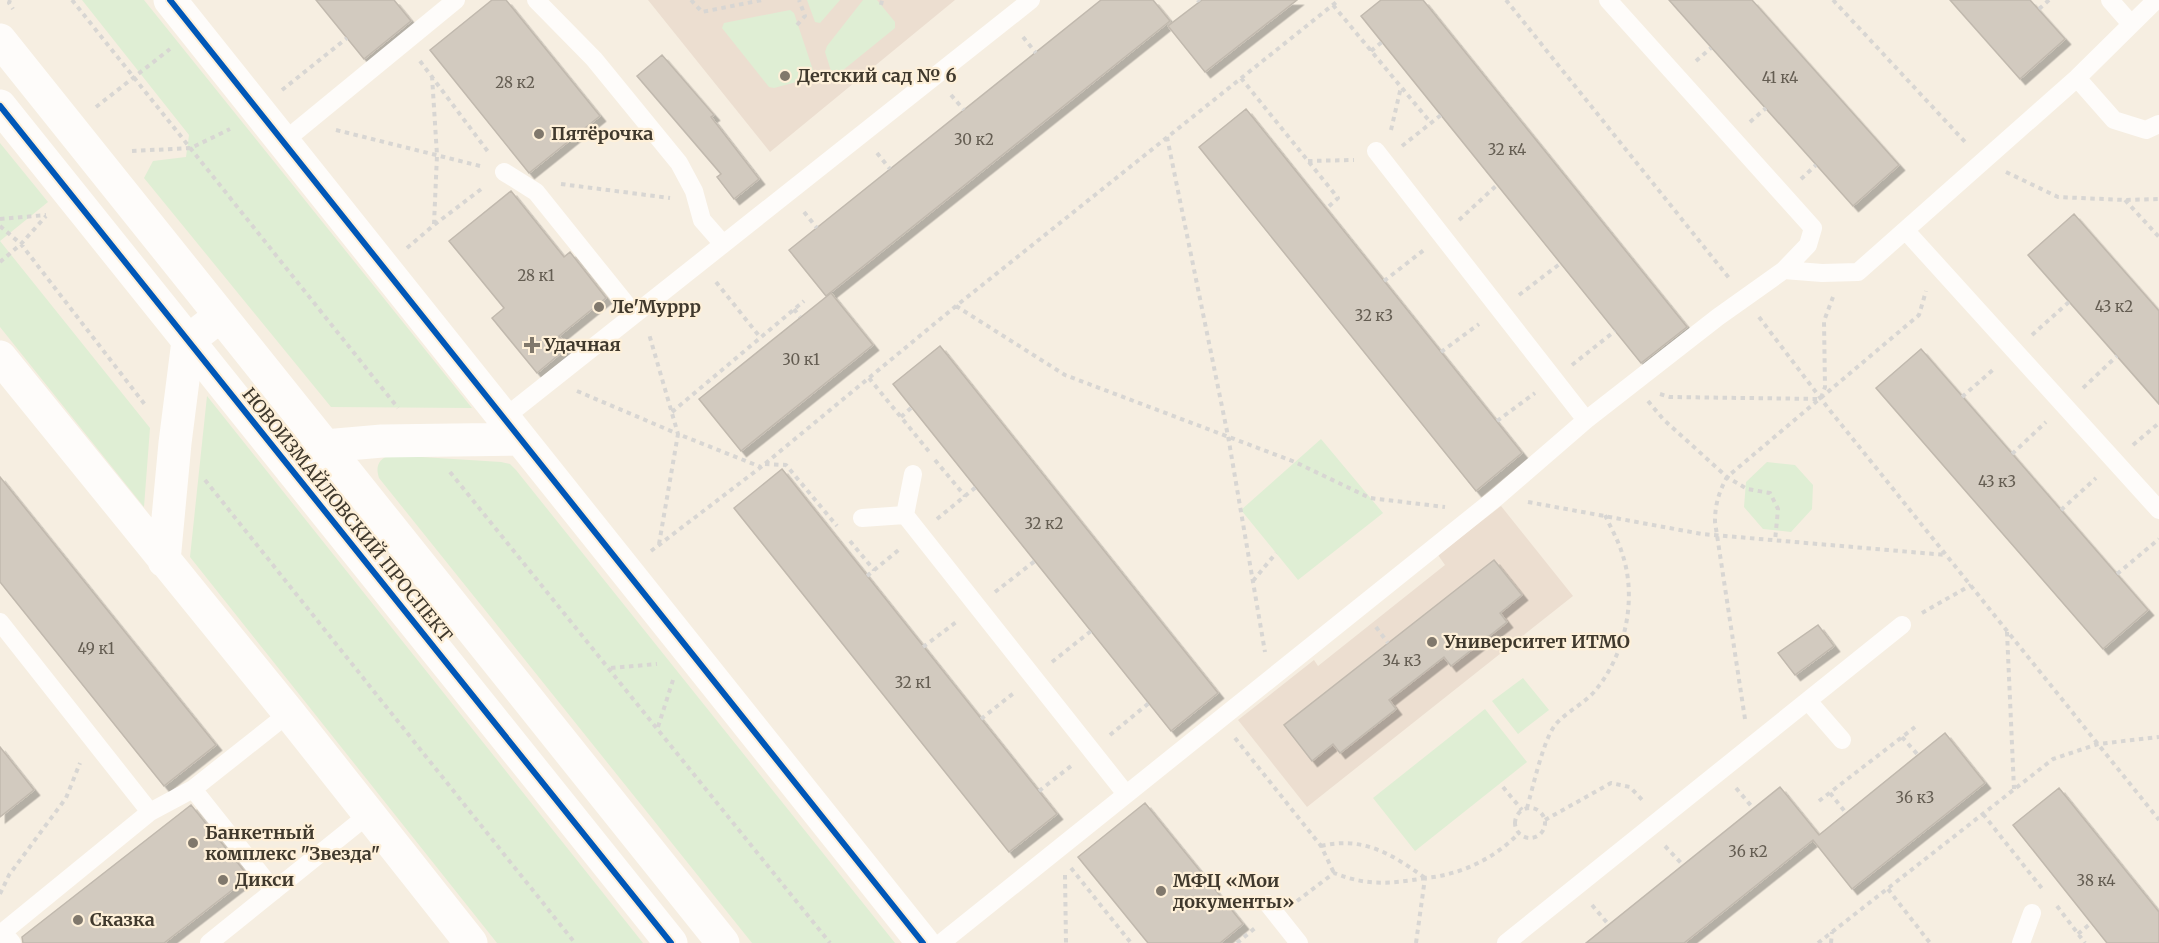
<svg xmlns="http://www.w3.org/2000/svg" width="2159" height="943" viewBox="0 0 2159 943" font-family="Merriweather,serif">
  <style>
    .education { fill: #ecded0 }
    .green { fill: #dfeed4 }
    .building { fill: #d2cabf; stroke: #c1b9ae; stroke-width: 1.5; filter: url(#shadow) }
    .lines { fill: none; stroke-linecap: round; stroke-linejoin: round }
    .path { stroke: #d8d6d3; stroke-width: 4; stroke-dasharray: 4.5 4.5; stroke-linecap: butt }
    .lane { stroke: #fefcfa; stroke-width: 18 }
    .street { stroke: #fefcfa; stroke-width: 33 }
    .secondary { stroke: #fefcfa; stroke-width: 33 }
    .cycleway-casing { stroke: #fef0d9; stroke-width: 10 }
    .cycleway { stroke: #0057b8; stroke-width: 6 }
    .poi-dot { fill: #80786c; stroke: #fef0d9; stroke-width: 2 }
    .labels { text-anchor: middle; stroke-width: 4.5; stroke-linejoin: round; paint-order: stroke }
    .number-label { font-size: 15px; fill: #645d52 }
    .poi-label { font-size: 18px; font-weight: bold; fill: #40392d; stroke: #fef0d9; text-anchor: start }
    .street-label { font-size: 18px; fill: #40392d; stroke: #fef0d9 }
  </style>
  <defs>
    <filter id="shadow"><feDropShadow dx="5.5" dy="5.5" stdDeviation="0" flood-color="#0004"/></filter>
  </defs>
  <rect width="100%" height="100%" fill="#f6eee1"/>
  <path class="education" d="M 648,0 L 955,0 L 770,152 Z
    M 1501,506 L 1573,596 L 1307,807 L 1238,720 L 1314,660 L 1318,666 L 1445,565 L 1438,555 Z"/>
  <path class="green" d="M 82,0 L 144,0 L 472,408 L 331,407 L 144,178 L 153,161 L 186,157 L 189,135 Z
    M 807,0 L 840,0 L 820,23 L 815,22 Z
    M 863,0 L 877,0 L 895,22 L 895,28 L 837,75 L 832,74 L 825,52 L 827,46 Z
    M 790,10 L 794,13 L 814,73 L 811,78 L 774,88 L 769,87 L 722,28 L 724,23 Z
    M 0,143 L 48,202 L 0,241 L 150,428 L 144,507 L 0,327 Z
    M 207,396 L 643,943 L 497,943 L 190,557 Z
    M 1321,439 L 1383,513 L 1298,580 L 1241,510 Z
    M 390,455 L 501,462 L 510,464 L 516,470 L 895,943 L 752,943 L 379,478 C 375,466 379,459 390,455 Z
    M 1767,462 L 1795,465 L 1813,485 L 1812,509 L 1791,532 L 1763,529 L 1744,507 L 1746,482 Z
    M 1523,678 L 1549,710 L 1518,734 L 1492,701 Z
    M 1485,709 L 1527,762 L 1415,851 L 1373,798 Z"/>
  <path class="building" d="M 316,0 L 394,0 L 411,21 L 364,59 Z
    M 492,0 L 506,0 L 600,116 L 529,173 L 430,50 Z
    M 1101,0 L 1153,0 L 1170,21 L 826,296 L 789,250 Z
    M 1202,0 L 1297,0 L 1205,72 L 1168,26 Z
    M 1381,0 L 1423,0 L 1687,327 L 1641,363 L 1361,16 Z
    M 1669,0 L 1752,0 L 1899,165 L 1853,206 Z
    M 1950,0 L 2030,0 L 2065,39 L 2020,79 Z
    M 662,55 L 714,115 L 711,117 L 759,179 L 734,199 L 717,177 L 721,174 L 637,76 Z
    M 1246,109 L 1522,453 L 1476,491 L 1199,147 Z
    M 511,191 L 564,257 L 570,252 L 606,298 L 559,336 L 568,347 L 537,373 L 492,318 L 504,308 L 449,241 Z
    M 2074,214 L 2159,311 L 2159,404 L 2028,255 Z
    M 831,293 L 873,345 L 741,451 L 699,399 Z
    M 940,346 L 1218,693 L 1171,731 L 893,384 Z
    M 1921,349 L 2148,610 L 2103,649 L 1876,388 Z
    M 782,469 L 1057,814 L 1009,852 L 734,508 Z
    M 0,477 L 216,745 L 164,786 L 0,582 Z
    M 1494,560 L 1522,595 L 1500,613 L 1507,622 L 1451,666 L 1444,657 L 1389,700 L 1396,709 L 1340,753 L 1333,744 L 1312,761 L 1284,725 Z
    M 1818,625 L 1834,646 L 1795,675 L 1778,653 Z
    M 1945,733 L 1985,783 L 1852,889 L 1813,840 L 1684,943 L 1586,943 L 1780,787 L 1819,835 Z
    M 0,747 L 34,790 L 0,817 Z
    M 2059,788 L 2159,912 L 2159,943 L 2107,943 L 2013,825 Z
    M 1145,803 L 1243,924 L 1220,943 L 1148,943 L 1078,857 Z
    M 191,805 L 249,877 L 164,943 L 23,943 L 22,937 Z"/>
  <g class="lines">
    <path class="path" d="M 10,0 L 9,3 L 13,9
      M 72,0 L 398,408
      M 691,0 L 702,12 L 762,0
      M 1198,0 L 1199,2
      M 1506,0 L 1729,278
      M 1833,0 L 1967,144
      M 881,5 L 882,0
      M 1333,5 L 1431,123
      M 2039,9 L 2049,0
      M 797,25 L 805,16 L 799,0
      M 1023,37 L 1036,53
      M 1371,51 L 1382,42
      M 420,61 L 489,153
      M 1696,61 L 1711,48
      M 432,76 L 437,155 L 434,224
      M 1241,78 L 1338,198 L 1326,209
      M 282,90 L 347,38
      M 951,95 L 964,110
      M 96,107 L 170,49
      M 1750,122 L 1766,108
      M 336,130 L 480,166
      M 1391,130 L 1401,87
      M 1167,137 L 1228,436 L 1265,652
      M 1402,146 L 1441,115
      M 132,151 L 191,148 L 230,129
      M 877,153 L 890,169
      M 1308,161 L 1354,160
      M 2006,172 L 2058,197 L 2125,200 L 2159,199
      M 1801,179 L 1816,165
      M 561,184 L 670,198
      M 2125,200 L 2159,237
      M 804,212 L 817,228
      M 0,219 L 46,215
      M 1459,220 L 1497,185
      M 0,226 L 21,244 L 146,406
      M 407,248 L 434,225 L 484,187
      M 0,262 L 21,244 L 46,216
      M 1384,281 L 1424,250
      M 716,282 L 760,337
      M 1519,295 L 1561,263
      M 956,306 L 1065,375 L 1295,462 L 1370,498 L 1445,507
      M 794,309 L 800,317
      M 1759,317 L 1828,408 L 2159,820
      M 2032,335 L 2069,302
      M 1441,352 L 1479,324
      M 1572,365 L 1615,331
      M 869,378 L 931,454
      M 2083,388 L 2117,356
      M 577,391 L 678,434 L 649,334
      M 1660,394 L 1670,397 L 1820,399
      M 1962,397 L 1995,368
      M 1821,398 L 1825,387 L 1824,321 L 1833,297
      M 1648,401 L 1663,419 L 1727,477 L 1747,489 L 1770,493 L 1778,509 L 1775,541
      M 672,412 L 804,301
      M 901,417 L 912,407
      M 1497,421 L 1535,393
      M 2133,445 L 2159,423
      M 2012,454 L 2046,422
      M 935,460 L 965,496
      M 765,464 L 786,465 L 837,526
      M 450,472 L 830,943
      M 205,480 L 575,943
      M 1528,502 L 1702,534 L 1946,555
      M 2061,510 L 2096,478
      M 937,519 L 976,487
      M 850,541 L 874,570
      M 659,544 L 678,434 L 761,467
      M 651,551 L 761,467 L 956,306 L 1339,0
      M 2117,574 L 2159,539
      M 867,576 L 901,548
      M 1253,581 L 1276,553
      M 995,592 L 1035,561
      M 1922,613 L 1971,585
      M 1376,627 L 1388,643
      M 2007,632 L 2014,789
      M 923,647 L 959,620
      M 1052,662 L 1091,631
      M 611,668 L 657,664
      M 981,719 L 1015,692
      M 1745,719 L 1715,522 C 1715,504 1719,492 1727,477 L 1919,315 L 1926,291
      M 658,727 L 673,680
      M 1110,735 L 1149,703
      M 1902,737 L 1918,755
      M 1235,738 L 1321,846 L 1334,873
      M 1503,787 L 1522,810
      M 1736,788 L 1753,808
      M 1039,791 L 1071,766
      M 1830,793 L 1846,813
      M 1819,801 L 1915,727
      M 1527,808 C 1533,787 1543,741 1555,725 C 1566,712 1582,705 1594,692 C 1625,656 1638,599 1622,553 C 1618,540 1611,528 1605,515
      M1515 823a15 15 0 1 1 30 0a15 15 0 1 1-30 0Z
      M 1983,814 L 2044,891
      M 1545,820 L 1611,783 L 1630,787 L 1644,802
      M 1321,846 C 1363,836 1392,854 1425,878
      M 1665,846 L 1683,865
      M 1071,868 L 1131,943
      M 1065,875 L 1066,943
      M 1888,889 L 1930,943
      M 0,894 L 9,875 L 66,798 L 80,763
      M 1297,901 L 1334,873 C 1367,886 1390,884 1425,878
      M 1592,905 L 1609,925
      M 2057,906 L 2085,943
      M 2078,934 L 2091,923
      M 1237,943 L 1255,928
      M 1416,943 L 1425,878 C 1460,875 1494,859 1519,833
      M 1818,943 L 2053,759 L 2098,744 L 2159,737
      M 1831,943 L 1832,932"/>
    <path class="lane" d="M 536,0 L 594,59 L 679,163 L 694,191 L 702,220 L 723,244
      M 1608,0 L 1813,228 L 1808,245 L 1784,270
      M 2110,0 L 2131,24
      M 2077,78 L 2114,120 L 2146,130 L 2159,124
      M 283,142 L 456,0
      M 1376,151 L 1586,420
      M 504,172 L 536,192 L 634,314
      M 1906,231 L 2159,510
      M 504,418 L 1031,0
      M 913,474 L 905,515 L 1126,794
      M 862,518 L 905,515
      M 0,622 L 150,812
      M 1808,701 L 1842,740
      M 193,789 L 274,891
      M 1268,904 L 1299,943
      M 12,943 L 3,932 L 150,812 L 193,789 L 289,713
      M 209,943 L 368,815
      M 941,943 L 1497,497 L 1586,420 L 1718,317 L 1784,270 L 1822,273 L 1858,272 L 2077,78 L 2156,0
      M 1506,943 L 1902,625
      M 2021,943 L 2032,913"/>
    <path class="street" d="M 170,0 L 923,943
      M 0,357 L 289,713 L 471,943
      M 293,471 L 325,446 L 382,441 L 519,439
      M 164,561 L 175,443 L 188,341 L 220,316"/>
    <path class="secondary" d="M 0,40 L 723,943
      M 0,106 L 671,943"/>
    <g class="cycleway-casing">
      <path id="cycleway" d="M 170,0 L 923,943
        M 0,106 L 671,943"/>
    </g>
    <use href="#cycleway" class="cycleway"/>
  </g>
  <g class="poi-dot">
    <circle cx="785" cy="76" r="6"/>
    <circle cx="539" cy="134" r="6"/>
    <circle cx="599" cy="307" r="6"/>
    <path d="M529 336h6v6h6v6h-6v6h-6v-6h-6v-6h6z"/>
    <circle cx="1432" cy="642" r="6"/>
    <circle cx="193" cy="843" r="6"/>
    <circle cx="223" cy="880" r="6"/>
    <circle cx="1161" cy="891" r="6"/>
    <circle cx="78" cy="920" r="6"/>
  </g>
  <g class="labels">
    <g class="number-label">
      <text x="1780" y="83">41 к4</text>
      <text x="515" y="88">28 к2</text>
      <text x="974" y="145">30 к2</text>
      <text x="1507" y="155">32 к4</text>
      <text x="536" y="281">28 к1</text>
      <text x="2114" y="312">43 к2</text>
      <text x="1374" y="321">32 к3</text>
      <text x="801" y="365">30 к1</text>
      <text x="1997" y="487">43 к3</text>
      <text x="1044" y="529">32 к2</text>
      <text x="96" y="654">49 к1</text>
      <text x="1402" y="666">34 к3</text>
      <text x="913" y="688">32 к1</text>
      <text x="1915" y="803">36 к3</text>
      <text x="1748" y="857">36 к2</text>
      <text x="2096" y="886">38 к4</text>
    </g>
    <g class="poi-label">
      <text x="797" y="82">Детский сад № 6</text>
      <text x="551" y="140">Пятёрочка</text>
      <text x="611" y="313">Ле'Муррр</text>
      <text x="544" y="351">Удачная</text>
      <text x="1444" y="648">Университет ИТМО</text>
      <text x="205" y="839">Банкетный<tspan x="205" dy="21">комплекс "Звезда"</tspan></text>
      <text x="235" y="886">Дикси</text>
      <text x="1173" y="887">МФЦ «Мои<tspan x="1173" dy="21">документы»</tspan></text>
      <text x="90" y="926">Сказка</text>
    </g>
    <g class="street-label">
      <text transform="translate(347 515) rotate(51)" y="6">НОВОИЗМАЙЛОВСКИЙ ПРОСПЕКТ</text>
    </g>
  </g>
</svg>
